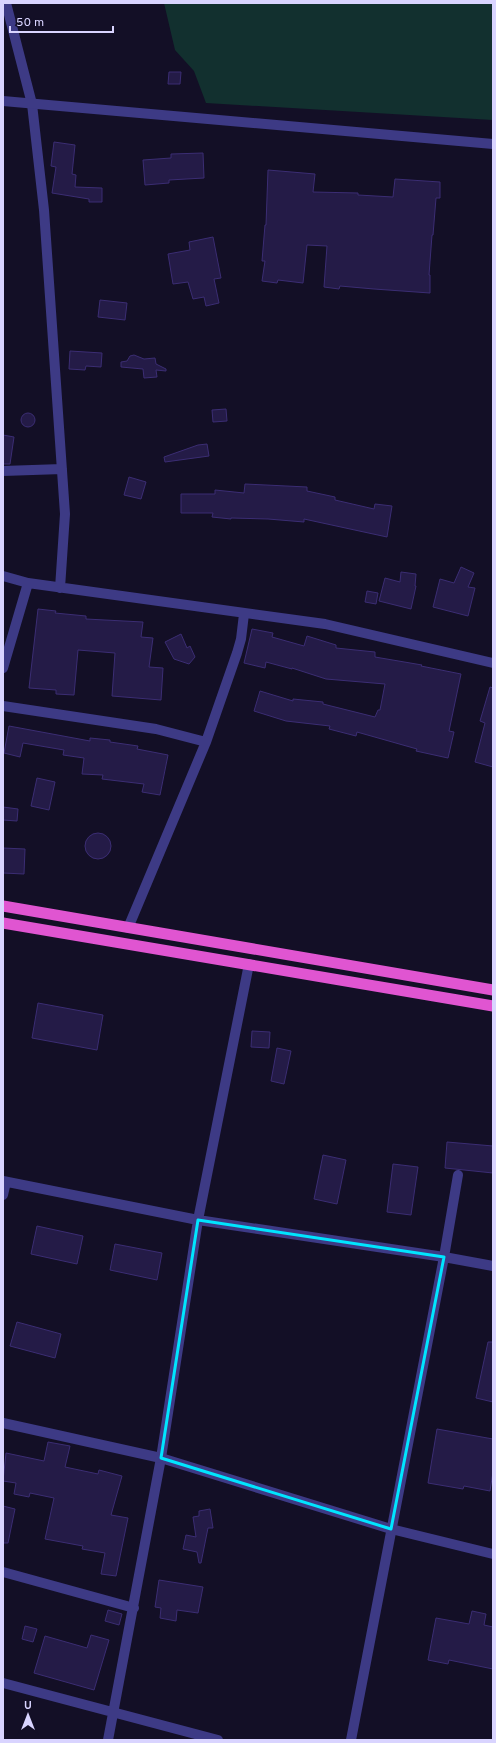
<svg xmlns="http://www.w3.org/2000/svg" width="496" height="1743" viewBox="0 0 496 1743" font-family="Overpass,sans-serif">
  <style>
    .green { fill: #12302f }
    .building { fill: #241b47; stroke: #3b2d73 }
    .lines { fill: none; stroke-linecap: round; stroke-linejoin: round }
    .minor { stroke: #3d3a85; stroke-width: 10 }
    .tertiary { stroke: #3d3a85; stroke-width: 10 }
    .trunk { stroke: #e055d1; stroke-width: 11 }
    .marked { fill: none; stroke: #00e5ff; stroke-width: 3; stroke-linejoin: round }
  </style>
  <rect width="100%" height="100%" fill="#130f26"/>
  <path class="green" d="M 164,3 L 493,3 L 493,120 L 206,103 L 194,71 L 175,50 Z"/>
  <path class="building" d="M 169,72 L 181,72 L 180,84 L 168,84 Z
    M 54,142 L 75,145 L 72,174 L 76,175 L 75,187 L 102,188 L 102,202 L 89,202 L 89,199 L 52,193 L 56,167 L 51,166 Z
    M 203,153 L 204,178 L 169,180 L 169,183 L 145,185 L 143,160 L 171,158 L 171,154 Z
    M 268,170 L 315,174 L 313,192 L 358,193 L 358,195 L 393,197 L 395,179 L 440,182 L 440,198 L 436,198 L 433,235 L 432,235 L 429,275 L 430,275 L 430,293 L 374,289 L 340,286 L 339,289 L 324,287 L 327,246 L 307,245 L 303,283 L 278,280 L 277,283 L 262,281 L 265,261 L 262,261 L 265,225 L 266,225 Z
    M 213,237 L 221,278 L 214,279 L 219,303 L 206,306 L 204,297 L 193,299 L 188,282 L 173,284 L 168,254 L 190,250 L 189,242 Z
    M 100,300 L 127,303 L 125,320 L 98,317 Z
    M 70,351 L 102,353 L 101,367 L 86,366 L 85,370 L 69,369 Z
    M 134,355 L 144,359 L 155,358 L 156,364 L 166,369 L 166,371 L 156,370 L 157,377 L 144,378 L 143,369 L 121,367 L 121,362 L 127,361 L 130,356 Z
    M 226,409 L 227,421 L 213,422 L 212,410 Z
    M21 420a7 7 0 1 1 14 0a7 7 0 1 1-14 0Z
    M 3,435 L 14,437 L 10,464 L 3,464 Z
    M 207,444 L 209,456 L 165,462 L 164,457 L 198,445 Z
    M 129,477 L 146,482 L 141,499 L 124,495 Z
    M 245,484 L 307,487 L 307,491 L 335,497 L 335,500 L 374,509 L 375,504 L 392,506 L 387,537 L 304,519 L 304,522 L 268,519 L 231,518 L 231,519 L 212,517 L 213,513 L 181,513 L 181,494 L 215,494 L 215,490 L 244,493 Z
    M 461,567 L 474,573 L 468,587 L 475,588 L 468,616 L 433,607 L 440,579 L 454,583 Z
    M 401,572 L 416,574 L 415,586 L 416,586 L 411,609 L 379,601 L 385,578 L 400,582 Z
    M 367,591 L 378,593 L 376,604 L 365,602 Z
    M 38,609 L 56,611 L 55,613 L 86,616 L 86,619 L 143,622 L 141,637 L 153,638 L 149,667 L 163,668 L 161,700 L 112,696 L 115,653 L 78,650 L 74,695 L 56,694 L 56,690 L 29,688 Z
    M 252,629 L 273,633 L 272,637 L 304,646 L 307,636 L 336,645 L 336,648 L 375,652 L 375,657 L 422,665 L 421,666 L 461,674 L 449,731 L 454,732 L 448,758 L 416,751 L 417,749 L 357,732 L 356,736 L 329,729 L 330,726 L 286,721 L 254,711 L 260,691 L 293,701 L 293,699 L 323,702 L 323,704 L 375,717 L 378,710 L 380,710 L 385,684 L 326,679 L 292,668 L 292,669 L 266,662 L 265,668 L 244,663 Z
    M 181,634 L 187,648 L 190,646 L 195,657 L 189,664 L 174,659 L 165,642 Z
    M 490,687 L 493,688 L 493,767 L 475,762 L 485,723 L 480,721 Z
    M 9,726 L 90,741 L 90,738 L 110,740 L 110,742 L 138,746 L 137,749 L 168,755 L 160,795 L 142,792 L 144,784 L 102,779 L 103,775 L 82,774 L 84,758 L 63,755 L 64,750 L 23,743 L 20,757 L 4,753 Z
    M 37,778 L 55,782 L 49,810 L 31,806 Z
    M 3,807 L 18,809 L 17,821 L 3,820 Z
    M85 846a13 13 0 1 1 26 0a13 13 0 1 1-26 0Z
    M 3,848 L 25,849 L 24,874 L 3,873 Z
    M 38,1003 L 103,1015 L 97,1050 L 32,1038 Z
    M 252,1031 L 270,1032 L 269,1048 L 251,1047 Z
    M 277,1048 L 291,1051 L 284,1084 L 271,1081 Z
    M 447,1142 L 493,1146 L 493,1173 L 445,1168 Z
    M 323,1155 L 346,1160 L 337,1204 L 314,1199 Z
    M 393,1164 L 418,1167 L 411,1215 L 387,1212 Z
    M 37,1226 L 83,1236 L 77,1264 L 31,1254 Z
    M 115,1244 L 162,1253 L 157,1280 L 110,1270 Z
    M 17,1322 L 61,1334 L 55,1358 L 10,1346 Z
    M 488,1342 L 493,1342 L 493,1402 L 476,1398 Z
    M 437,1429 L 493,1439 L 493,1472 L 490,1491 L 464,1486 L 463,1489 L 428,1483 Z
    M 48,1442 L 70,1446 L 65,1467 L 98,1474 L 99,1470 L 122,1476 L 111,1515 L 128,1518 L 116,1576 L 101,1574 L 105,1553 L 82,1549 L 83,1546 L 45,1539 L 54,1498 L 30,1493 L 29,1497 L 14,1494 L 16,1483 L 3,1481 L 6,1453 L 44,1461 Z
    M 3,1506 L 15,1509 L 8,1543 L 3,1543 Z
    M 210,1509 L 213,1528 L 208,1528 L 201,1563 L 199,1563 L 197,1552 L 183,1549 L 186,1535 L 196,1537 L 193,1517 L 199,1516 L 199,1511 Z
    M 159,1580 L 203,1587 L 198,1613 L 177,1610 L 176,1621 L 160,1618 L 161,1608 L 155,1607 Z
    M 108,1610 L 122,1614 L 119,1625 L 105,1621 Z
    M 472,1611 L 486,1614 L 484,1625 L 493,1627 L 493,1669 L 449,1660 L 448,1664 L 428,1660 L 436,1618 L 469,1624 Z
    M 25,1626 L 37,1629 L 33,1642 L 22,1639 Z
    M 91,1635 L 109,1640 L 94,1690 L 34,1673 L 45,1636 L 87,1648 Z"/>
  <g class="lines">
    <path class="minor" d="M 6,3 L 32,104 L 44,210 L 65,514 L 60,588
      M 3,471 L 62,469
      M 3,576 L 28,583 L 325,624 L 493,663
      M 3,668 L 28,583
      M 3,706 L 156,729 L 206,742
      M 128,928 L 206,742 L 237,653 L 241,639 L 244,614
      M 3,1181 L 198,1220 L 444,1257 L 493,1266
      M 3,1195 L 6,1182
      M 3,1572 L 134,1608
      M 3,1683 L 218,1740
      M 108,1740 L 161,1458 L 198,1220 L 249,964
      M 351,1740 L 444,1257 L 458,1175"/>
    <path class="tertiary" d="M 3,101 L 493,144
      M 3,1423 L 161,1458 L 391,1529 L 493,1554"/>
    <path class="trunk" d="M 3,906 L 493,990
      M 3,923 L 493,1006"/>
  </g>
  <path class="marked" d="M 198,1220 L 444,1257 L 391,1529 L 161,1458 Z"/>
  <rect width="496" height="1743" fill="none" stroke="#d9d4ff" stroke-width="8"/>
  <g transform="translate(28 1715)" stroke="#130f26" stroke-width="3" paint-order="stroke">
  <path d="M0-3L7 15L0 10L-7 15Z" fill="#d9d4ff"/>
  <text y="-6" font-size="11" font-weight="bold" text-anchor="middle" fill="#d9d4ff">U</text>
  </g>
  <path d="M10 26v6h103v-6" fill="none" stroke="#d9d4ff" stroke-width="2"/>
  <text x="16" y="26" font-size="12" fill="#d9d4ff" stroke="#130f26" stroke-width="3" paint-order="stroke">50 m</text>
</svg>
